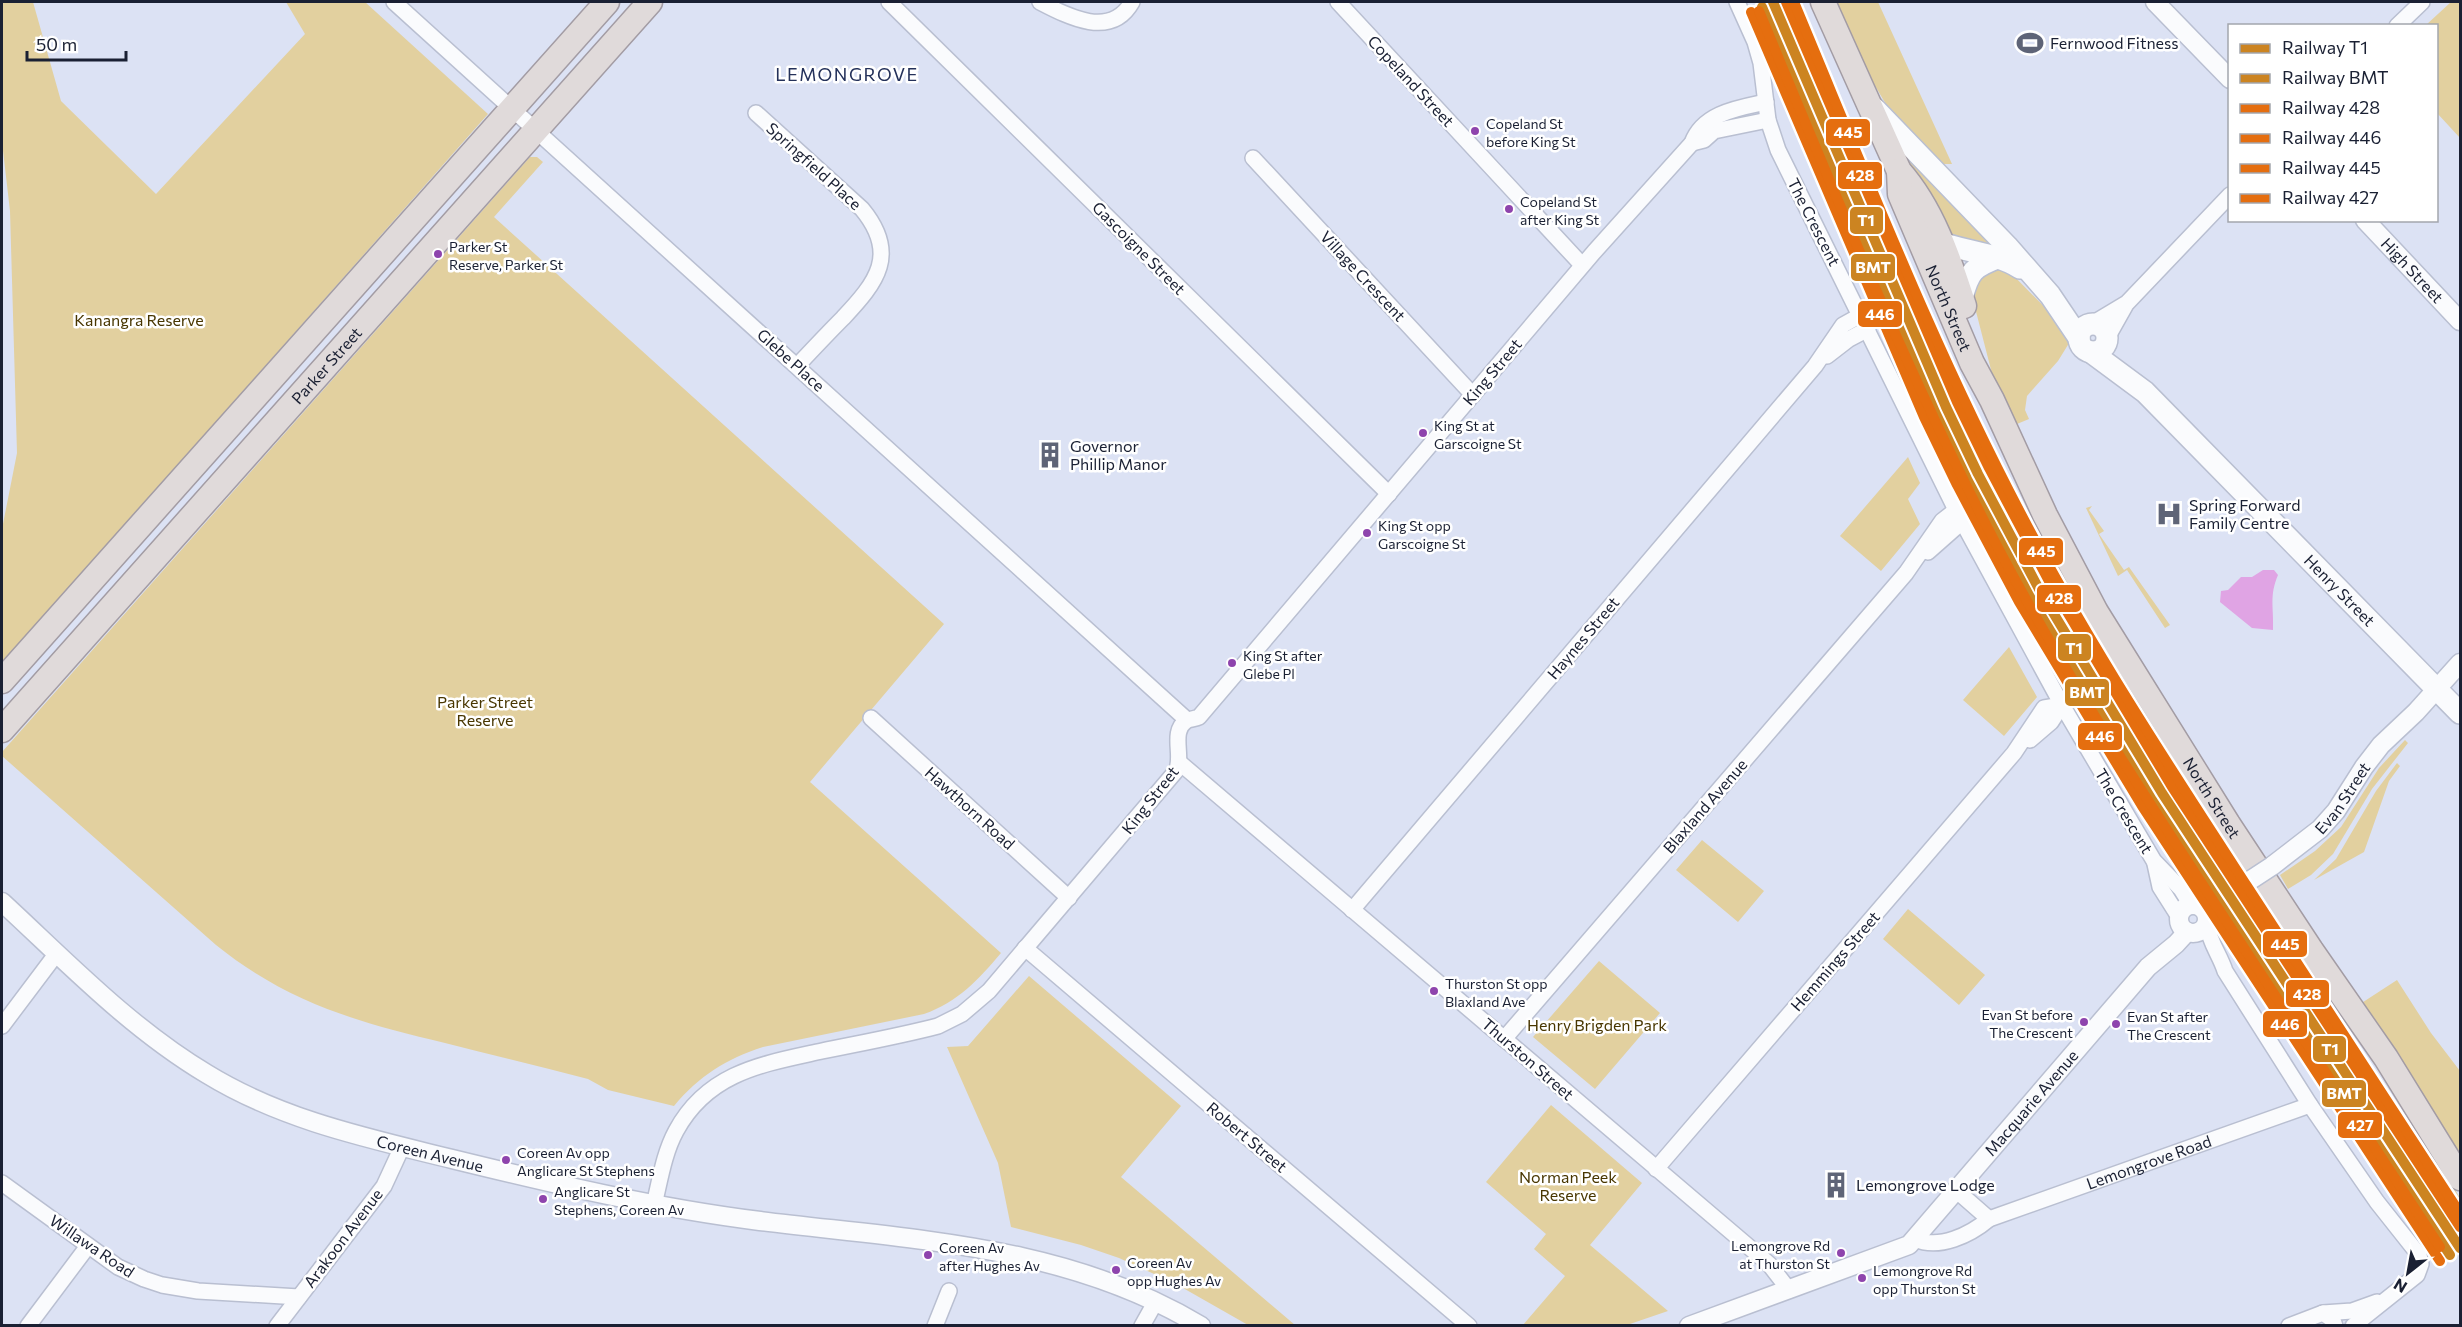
<svg xmlns="http://www.w3.org/2000/svg" width="2462" height="1327" viewBox="0 0 2462 1327" font-family="Commissioner,sans-serif">
  <style>
    .green { fill: #e2d09f }
    .water { fill: #e0a4e4 }
    .lines { fill: none; stroke-linecap: round; stroke-linejoin: round }
    .minor-casing { stroke: #b9bfd1; stroke-width: 18 }
    .tertiary-casing { stroke: #b9bfd1; stroke-width: 21 }
    .secondary-casing { stroke: #b9bfd1; stroke-width: 24 }
    .trunk-casing { stroke: #a39ca4; stroke-width: 27 }
    .minor { stroke: #fafbfd; stroke-width: 15 }
    .tertiary { stroke: #fafbfd; stroke-width: 18 }
    .secondary { stroke: #fafbfd; stroke-width: 21 }
    .trunk { stroke: #e0dada; stroke-width: 24 }
    .tertiary-bridge-casing { stroke: #b9bfd1; stroke-width: 21; stroke-linecap: butt }
    .tertiary-bridge { stroke: #fafbfd; stroke-width: 18 }
    .rail-1-casing { stroke: #fff; stroke-width: 15 }
    .rail-2-casing { stroke: #fff; stroke-width: 15 }
    .rail-3-casing { stroke: #fff; stroke-width: 15 }
    .rail-4-casing { stroke: #fff; stroke-width: 15 }
    .rail-5-casing { stroke: #fff; stroke-width: 15 }
    .rail-6-casing { stroke: #fff; stroke-width: 15 }
    .rail-1 { stroke: #cc8421; stroke-width: 10 }
    .rail-2 { stroke: #cc8421; stroke-width: 10 }
    .rail-3 { stroke: #e56e0f; stroke-width: 10 }
    .rail-4 { stroke: #e56e0f; stroke-width: 10 }
    .rail-5 { stroke: #e56e0f; stroke-width: 10 }
    .rail-6 { stroke: #e56e0f; stroke-width: 10 }
    .bus-dot { fill: #8e44ad; stroke: #fff; stroke-width: 2 }
    .labels { text-anchor: middle; stroke-width: 5; stroke-linejoin: round; paint-order: stroke }
    .bus-label { font-size: 14px; fill: #1a2033; stroke: #fff; text-anchor: start }
    .poi-label { font-size: 16px; fill: #1a2033; stroke: #fff; text-anchor: start }
    .street-label { font-size: 16px; fill: #1a2033; stroke: #fff }
    .park-label { font-size: 16px; fill: #483600; stroke: #fff }
    .neighbourhood-label { font-size: 18px; letter-spacing: 1.5px; fill: #24315a; stroke: #fff }
    .line-badge { stroke: #fff; stroke-width: 2 }
    .badge-label { font-size: 16px; text-anchor: middle; font-weight: bold; fill: #fff }
  </style>
  <rect width="100%" height="100%" fill="#dce2f4"/>
  <path class="green" d="M 2,2 L 33,2 L 61,101 L 156,194 L 305,34 L 286,2 L 365,2 L 488,114 L 2,664 L 2,529 L 17,453 L 10,211 L 2,142 Z
    M 1836,2 L 1878,2 L 1952,164 L 1942,164 L 1900,128 L 1874,84 Z
    M 2451,2 L 2460,2 L 2460,138 L 2437,113 L 2436,26 L 2426,25 Z
    M 1904,152 L 1997,247 L 1946,239 Z
    M 530,157 L 537,157 L 543,162 L 494,217 L 944,624 L 810,782 L 1001,953 C 978,980 958,1002 924,1014 L 763,1047 C 726,1059 699,1076 674,1106 L 608,1090 L 588,1079 C 541,1067 493,1055 445,1043 C 357,1022 288,1003 216,945 L 2,756 L 2,752 Z
    M 1997,267 L 2011,273 L 2070,333 L 2071,340 L 2058,361 L 2027,396 L 2025,410 L 2029,419 L 2017,424 L 2011,411 L 2005,414 L 1997,393 L 1972,296 L 1975,278 Z
    M 1908,457 L 1920,483 L 1908,499 L 1920,524 L 1881,571 L 1840,536 Z
    M 2092,506 L 2089,510 L 2104,531 L 2099,534 L 2124,570 L 2129,567 L 2170,625 L 2165,628 L 2127,570 L 2118,576 L 2086,508 Z
    M 2009,647 L 2037,697 L 2004,736 L 1963,700 Z
    M 2405,740 L 2408,743 L 2372,789 L 2333,854 L 2311,875 L 2288,889 L 2280,875 L 2315,851 L 2341,827 L 2379,768 Z
    M 2397,763 L 2400,766 L 2389,781 L 2364,852 L 2314,880 L 2336,859 L 2376,791 Z
    M 1702,840 L 1764,891 L 1738,922 L 1676,870 Z
    M 1908,909 L 1985,975 L 1959,1005 L 1883,939 Z
    M 1599,961 L 1660,1013 L 1595,1089 L 1533,1037 Z
    M 1029,976 L 1181,1106 L 1121,1177 L 1295,1325 L 1248,1325 L 1176,1284 L 1119,1258 L 1081,1245 L 1011,1227 L 998,1163 L 947,1047 L 968,1046 Z
    M 2397,980 L 2431,1033 L 2460,1071 L 2460,1169 L 2357,1006 Z
    M 1551,1105 L 1642,1183 L 1590,1245 L 1668,1311 L 1627,1325 L 1523,1325 L 1565,1276 L 1534,1249 L 1546,1234 L 1486,1182 Z
    M 2431,1149 L 2460,1198 L 2460,1208 L 2425,1153 Z"/>
  <path class="water" d="M 2263,570 L 2274,570 L 2278,575 C 2269,596 2274,607 2273,630 L 2252,628 L 2220,602 L 2221,591 L 2228,590 L 2241,577 L 2252,577 Z"/>
  <g class="lines">
    <g class="minor-casing">
      <g id="minor">
        <path d="M 394,2 L 1187,720"/>
        <path d="M 889,2 L 1389,494"/>
        <path d="M 1040,2 C 1069,17 1111,39 1132,2"/>
        <path d="M 1338,2 L 1582,265"/>
        <path d="M 1737,2 L 1755,42 L 1761,63 L 1768,120 L 1778,150 L 1956,510 L 2062,705 L 2154,861 L 2181,889 L 2191,905"/>
        <path d="M 2397,26 L 2422,2"/>
        <path d="M 756,113 L 862,209 C 899,254 877,282 843,318 C 827,334 812,350 797,366"/>
        <path d="M 1692,143 L 1704,140 L 1714,131 L 1768,120"/>
        <path d="M 1253,158 L 1473,395"/>
        <path d="M 2092,324 L 2127,303 L 2230,195"/>
        <path d="M 2107,338 L 2125,306"/>
        <path d="M 1827,356 L 1849,339 L 1868,329"/>
        <path d="M 1928,552 L 1962,522"/>
        <path d="M 871,718 L 1069,898"/>
        <path d="M 2030,740 L 2051,722 L 2062,705"/>
        <path d="M 1180,763 L 1769,1264 L 1789,1290"/>
        <path d="M 2155,864 L 2160,887 L 2179,917"/>
        <path d="M 1352,910 L 1815,366 L 1843,325 L 1861,315"/>
        <path d="M 2207,924 C 2209,942 2220,955 2225,971 L 2310,1105 L 2377,1202 L 2419,1255 L 2421,1264 L 2417,1275 L 2353,1326"/>
        <path d="M 1025,948 L 1469,1326"/>
        <path d="M 2,1026 L 57,953"/>
        <path d="M 1504,1039 L 1906,573 L 1942,521 L 1956,510"/>
        <path d="M 1656,1169 L 2014,753 L 2044,708 L 2062,705"/>
        <path d="M 2,1183 L 118,1267 L 144,1279 L 162,1285 L 198,1291 L 299,1297"/>
        <path d="M 1957,1191 L 1989,1219"/>
        <path d="M 654,1205 C 660,1180 664,1153 676,1131 C 708,1072 763,1064 822,1051 C 861,1043 900,1036 938,1026 L 962,1014 L 989,991 L 1176,771 C 1184,757 1170,732 1186,721 C 1189,719 1195,719 1199,717 L 1594,252 L 1692,143 C 1703,113 1738,108 1766,102"/>
        <path id="s1" d="M 1915,1239 C 1939,1250 1970,1235 1989,1219 L 2310,1105"/>
        <path d="M 2323,1313 L 2352,1311 L 2377,1302"/>
        <path d="M 28,1326 L 88,1246"/>
        <path d="M 277,1326 L 384,1186 L 402,1147"/>
        <path d="M 935,1326 L 949,1291"/>
        <path d="M 1142,1326 L 1156,1301"/>
        <path d="M 2289,1326 L 2323,1313 L 2333,1320 L 2335,1326"/>
      </g>
    </g>
    <g class="tertiary-casing">
      <g id="tertiary">
        <path d="M 2155,2 L 2230,79"/>
        <path id="s2" d="M 2365,220 L 2460,321"/>
        <path id="s3" d="M 2272,866 L 2320,829 L 2336,811 L 2364,767 L 2381,745 L 2416,712 L 2460,663"/>
        <path id="s4" d="M 2,902 C 67,962 130,1028 207,1074 C 282,1120 367,1138 452,1159 C 554,1184 656,1208 760,1221 C 912,1240 1065,1244 1201,1326"/>
        <circle cx="2193" cy="919" r="14"/>
        <path id="s5" d="M 1689,1326 L 1909,1245 L 2148,967 L 2176,944 L 2187,932"/>
      </g>
    </g>
    <g class="secondary-casing">
      <g id="secondary">
        <path d="M 1874,108 L 2007,246 L 2050,295 L 2079,338"/>
        <path d="M 1931,239 C 1960,252 1993,251 2020,268"/>
        <path d="M 1962,298 C 1969,271 1973,267 2000,257"/>
        <circle cx="2093" cy="338" r="14"/>
        <path id="s6" d="M 2091,352 L 2145,392 L 2460,713"/>
      </g>
    </g>
    <g class="trunk-casing">
      <g id="trunk">
        <path d="M 1823,2 L 1899,171 C 1932,208 1949,259 1964,306"/>
        <path id="s7" d="M 1899,171 L 1900,194 L 1972,363 L 1992,400 L 2045,515 L 2096,612 L 2228,824 L 2311,950 L 2386,1058 L 2460,1178"/>
        <path d="M 2,681 L 607,2"/>
        <path id="s8" d="M 2,730 L 650,2"/>
      </g>
    </g>
    <use href="#minor" class="minor"/>
    <use href="#tertiary" class="tertiary"/>
    <use href="#secondary" class="secondary"/>
    <use href="#trunk" class="trunk"/>
    <g class="tertiary-bridge-casing">
      <path id="tertiary-bridge" d="M 2214,904 L 2272,866"/>
    </g>
    <use href="#tertiary-bridge" class="tertiary-bridge"/>
    <g class="rail-1-casing">
      <path id="rail-1" d="M 1773,2 L 1946,407 L 1978,474 L 2040,591 L 2162,793 L 2460,1248"/>
    </g>
    <g class="rail-2-casing">
      <path id="rail-2" d="M 1762,7 L 1935,412 L 1967,479 L 2030,597 L 2152,800 L 2450,1255"/>
    </g>
    <g class="rail-3-casing">
      <path id="rail-3" d="M 1786,2 L 1957,402 L 1989,468 L 2051,585 L 2172,787 L 2460,1227"/>
    </g>
    <g class="rail-4-casing">
      <path id="rail-4" d="M 1751,12 L 1924,417 L 1957,485 L 2019,602 L 2142,806 L 2440,1261"/>
    </g>
    <g class="rail-5-casing">
      <path id="rail-5" d="M 1794,2 C 1868,179 1938,359 2029,529 C 2095,653 2171,769 2247,886 C 2318,995 2389,1104 2460,1213"/>
    </g>
    <g class="rail-6-casing">
      <path id="rail-6" d="M 1759,11 C 1834,191 1906,371 1996,544 C 2060,666 2135,781 2210,896 C 2287,1013 2363,1130 2440,1247"/>
    </g>
    <use href="#rail-1" class="rail-1"/>
    <use href="#rail-2" class="rail-2"/>
    <use href="#rail-3" class="rail-3"/>
    <use href="#rail-4" class="rail-4"/>
    <use href="#rail-5" class="rail-5"/>
    <use href="#rail-6" class="rail-6"/>
  </g>
  <defs>
    <g id="stadium-bare" transform="scale(2.07)"><path d="M0-5a6.5 5 0 1 0 0 10a6.5 5 0 1 0 0-10ZM-3.5-1.8h7v3.6h-7Z" fill="#5e6477" stroke="#fff" stroke-width="2.5" paint-order="stroke"/></g>
    <g id="building-bare" transform="scale(2.07)"><path d="M-4-6H4V6H1V3H-1V6H-4ZM-2.5-4.3h1.7v1.8h-1.7ZM.8-4.3h1.7v1.8H.8ZM-2.5-1h1.7V.8h-1.7ZM.8-1h1.7V.8H.8Z" fill="#5e6477" stroke="#fff" stroke-width="2.5" paint-order="stroke"/></g>
    <g id="hospital-bare" transform="scale(2.07)"><path d="M-5-5h3v3.5h4V-5h3V5h-3V1.5h-4V5h-3Z" fill="#5e6477" stroke="#fff" stroke-width="2.5" paint-order="stroke"/></g>
  </defs>
  <g fill-rule="evenodd">
    <use href="#stadium-bare" x="2030" y="43"/>
    <use href="#building-bare" x="1050" y="455"/>
    <use href="#hospital-bare" x="2169" y="514"/>
    <use href="#building-bare" x="1836" y="1185"/>
  </g>
  <g class="bus-dot">
    <circle cx="1475" cy="131" r="5"/>
    <circle cx="1509" cy="209" r="5"/>
    <circle cx="438" cy="254" r="5"/>
    <circle cx="1423" cy="433" r="5"/>
    <circle cx="1367" cy="533" r="5"/>
    <circle cx="1232" cy="663" r="5"/>
    <circle cx="1434" cy="991" r="5"/>
    <circle cx="2084" cy="1022" r="5"/>
    <circle cx="2116" cy="1024" r="5"/>
    <circle cx="506" cy="1160" r="5"/>
    <circle cx="543" cy="1199" r="5"/>
    <circle cx="1841" cy="1253" r="5"/>
    <circle cx="928" cy="1255" r="5"/>
    <circle cx="1116" cy="1270" r="5"/>
    <circle cx="1862" cy="1278" r="5"/>
  </g>
  <g class="labels">
    <g class="bus-label">
      <text x="1486" y="129">Copeland St<tspan x="1486" dy="18">before King St</tspan></text>
      <text x="1520" y="207">Copeland St<tspan x="1520" dy="18">after King St</tspan></text>
      <text x="449" y="252">Parker St<tspan x="449" dy="18">Reserve, Parker St</tspan></text>
      <text x="1434" y="431">King St at<tspan x="1434" dy="18">Garscoigne St</tspan></text>
      <text x="1378" y="531">King St opp<tspan x="1378" dy="18">Garscoigne St</tspan></text>
      <text x="1243" y="661">King St after<tspan x="1243" dy="18">Glebe Pl</tspan></text>
      <text x="1445" y="989">Thurston St opp<tspan x="1445" dy="18">Blaxland Ave</tspan></text>
      <text x="2073" y="1020" text-anchor="end">Evan St before<tspan x="2073" dy="18">The Crescent</tspan></text>
      <text x="2127" y="1022">Evan St after<tspan x="2127" dy="18">The Crescent</tspan></text>
      <text x="517" y="1158">Coreen Av opp<tspan x="517" dy="18">Anglicare St Stephens</tspan></text>
      <text x="554" y="1197">Anglicare St<tspan x="554" dy="18">Stephens, Coreen Av</tspan></text>
      <text x="1830" y="1251" text-anchor="end">Lemongrove Rd<tspan x="1830" dy="18">at Thurston St</tspan></text>
      <text x="939" y="1253">Coreen Av<tspan x="939" dy="18">after Hughes Av</tspan></text>
      <text x="1127" y="1268">Coreen Av<tspan x="1127" dy="18">opp Hughes Av</tspan></text>
      <text x="1873" y="1276">Lemongrove Rd<tspan x="1873" dy="18">opp Thurston St</tspan></text>
    </g>
    <g class="poi-label">
      <text x="2050" y="49">Fernwood Fitness</text>
      <text x="1070" y="452">Governor<tspan x="1070" dy="18">Phillip Manor</tspan></text>
      <text x="2189" y="511">Spring Forward<tspan x="2189" dy="18">Family Centre</tspan></text>
      <text x="1856" y="1191">Lemongrove Lodge</text>
    </g>
    <g class="street-label">
      <text transform="translate(1411 81) rotate(47)" y="6">Copeland Street</text>
      <text transform="translate(814 166) rotate(42)" y="6">Springfield Place</text>
      <text transform="translate(1814 222) rotate(63)" y="6">The Crescent</text>
      <text transform="translate(1139 248) rotate(45)" y="6">Gascoigne Street</text>
      <text dy="6" stroke="none"><textPath href="#s2" startOffset="69">High Street</textPath></text>
      <text transform="translate(1363 276) rotate(47)" y="6">Village Crescent</text>
      <text dy="6" stroke="none"><textPath href="#s7" startOffset="147">North Street</textPath></text>
      <text transform="translate(791 360) rotate(42)" y="6">Glebe Place</text>
      <text dy="6" stroke="none"><textPath href="#s8" startOffset="488">Parker Street</textPath></text>
      <text transform="translate(1492 372) rotate(-50)" y="6">King Street</text>
      <text dy="6" stroke="none"><textPath href="#s6" startOffset="345">Henry Street</textPath></text>
      <text transform="translate(1583 638) rotate(-50)" y="6">Haynes Street</text>
      <text dy="6" stroke="none"><textPath href="#s3" startOffset="99">Evan Street</textPath></text>
      <text dy="6" stroke="none"><textPath href="#s7" startOffset="704">North Street</textPath></text>
      <text transform="translate(1150 800) rotate(-52)" y="6">King Street</text>
      <text transform="translate(1705 806) rotate(-49)" y="6">Blaxland Avenue</text>
      <text transform="translate(970 808) rotate(42)" y="6">Hawthorn Road</text>
      <text transform="translate(2124 811) rotate(59)" y="6">The Crescent</text>
      <text transform="translate(1835 961) rotate(-49)" y="6">Hemmings Street</text>
      <text transform="translate(1528 1059) rotate(41)" y="6">Thurston Street</text>
      <text dy="6" stroke="none"><textPath href="#s5" startOffset="422">Macquarie Avenue</textPath></text>
      <text transform="translate(1247 1137) rotate(40)" y="6">Robert Street</text>
      <text dy="6" stroke="none"><textPath href="#s4" startOffset="506">Coreen Avenue</textPath></text>
      <text dy="6" stroke="none"><textPath href="#s1" startOffset="250">Lemongrove Road</textPath></text>
      <text transform="translate(343 1238) rotate(-53)" y="6">Arakoon Avenue</text>
      <text transform="translate(92 1246) rotate(34)" y="6">Willawa Road</text>
    </g>
    <g class="park-label">
      <text x="139" y="326">Kanangra Reserve</text>
      <text x="485" y="708">Parker Street<tspan x="485" dy="18">Reserve</tspan></text>
      <text x="1597" y="1031">Henry Brigden Park</text>
      <text x="1568" y="1183">Norman Peek<tspan x="1568" dy="18">Reserve</tspan></text>
    </g>
    <g class="neighbourhood-label">
      <text x="847" y="81">LEMONGROVE</text>
    </g>
  </g>
  <g class="line-badge">
    <rect x="1825" y="118" width="46" height="29" rx="6" fill="#e56e0f"/>
    <rect x="1837" y="161" width="46" height="29" rx="6" fill="#e56e0f"/>
    <rect x="1849" y="206" width="35" height="29" rx="6" fill="#cc8421"/>
    <rect x="1850" y="253" width="46" height="29" rx="6" fill="#cc8421"/>
    <rect x="1857" y="300" width="46" height="28" rx="6" fill="#e56e0f"/>
    <rect x="2018" y="537" width="46" height="29" rx="6" fill="#e56e0f"/>
    <rect x="2036" y="584" width="46" height="29" rx="6" fill="#e56e0f"/>
    <rect x="2057" y="633" width="35" height="29" rx="6" fill="#cc8421"/>
    <rect x="2064" y="678" width="46" height="29" rx="6" fill="#cc8421"/>
    <rect x="2077" y="722" width="46" height="29" rx="6" fill="#e56e0f"/>
    <rect x="2262" y="930" width="46" height="28" rx="6" fill="#e56e0f"/>
    <rect x="2285" y="979" width="45" height="29" rx="6" fill="#e56e0f"/>
    <rect x="2262" y="1010" width="46" height="28" rx="6" fill="#e56e0f"/>
    <rect x="2312" y="1035" width="35" height="28" rx="6" fill="#cc8421"/>
    <rect x="2321" y="1079" width="46" height="29" rx="6" fill="#cc8421"/>
    <rect x="2337" y="1111" width="46" height="28" rx="6" fill="#e56e0f"/>
  </g>
  <g class="badge-label">
    <text x="1848" y="138">445</text>
    <text x="1860" y="181">428</text>
    <text x="1866" y="226">T1</text>
    <text x="1873" y="273">BMT</text>
    <text x="1880" y="320">446</text>
    <text x="2041" y="557">445</text>
    <text x="2059" y="604">428</text>
    <text x="2074" y="654">T1</text>
    <text x="2087" y="698">BMT</text>
    <text x="2100" y="742">446</text>
    <text x="2285" y="950">445</text>
    <text x="2307" y="1000">428</text>
    <text x="2285" y="1030">446</text>
    <text x="2330" y="1055">T1</text>
    <text x="2344" y="1099">BMT</text>
    <text x="2360" y="1131">427</text>
  </g>
  <rect width="2462" height="1327" fill="none" stroke="#1a2033" stroke-width="6"/>
  <rect x="2228" y="24" width="210" height="198" fill="#ffffff" stroke="#a3a6ad" stroke-width="1.5"/>
  <rect x="2240" y="44" width="30" height="9" fill="#cc8421" stroke="#a3a6ad" stroke-width="1.5"/>
  <text x="2282" y="54" font-size="18" fill="#1a2033">Railway T1</text>
  <rect x="2240" y="74" width="30" height="9" fill="#cc8421" stroke="#a3a6ad" stroke-width="1.5"/>
  <text x="2282" y="84" font-size="18" fill="#1a2033">Railway BMT</text>
  <rect x="2240" y="104" width="30" height="9" fill="#e56e0f" stroke="#a3a6ad" stroke-width="1.5"/>
  <text x="2282" y="114" font-size="18" fill="#1a2033">Railway 428</text>
  <rect x="2240" y="134" width="30" height="9" fill="#e56e0f" stroke="#a3a6ad" stroke-width="1.5"/>
  <text x="2282" y="144" font-size="18" fill="#1a2033">Railway 446</text>
  <rect x="2240" y="164" width="30" height="9" fill="#e56e0f" stroke="#a3a6ad" stroke-width="1.5"/>
  <text x="2282" y="174" font-size="18" fill="#1a2033">Railway 445</text>
  <rect x="2240" y="194" width="30" height="9" fill="#e56e0f" stroke="#a3a6ad" stroke-width="1.5"/>
  <text x="2282" y="204" font-size="18" fill="#1a2033">Railway 427</text>
  <g transform="translate(2408 1273) rotate(211)" stroke="#ffffff" stroke-width="4.5" paint-order="stroke">
  <path d="M0-4.5L10 22L0 15L-10 22Z" fill="#1a2033"/>
  <text y="-9" font-size="16" font-weight="bold" text-anchor="middle" fill="#1a2033">N</text>
  </g>
  <path d="M27 51v9h99v-9" fill="none" stroke="#1a2033" stroke-width="3"/>
  <text x="36" y="51" font-size="18" fill="#1a2033" stroke="#ffffff" stroke-width="4.5" paint-order="stroke">50 m</text>
</svg>
